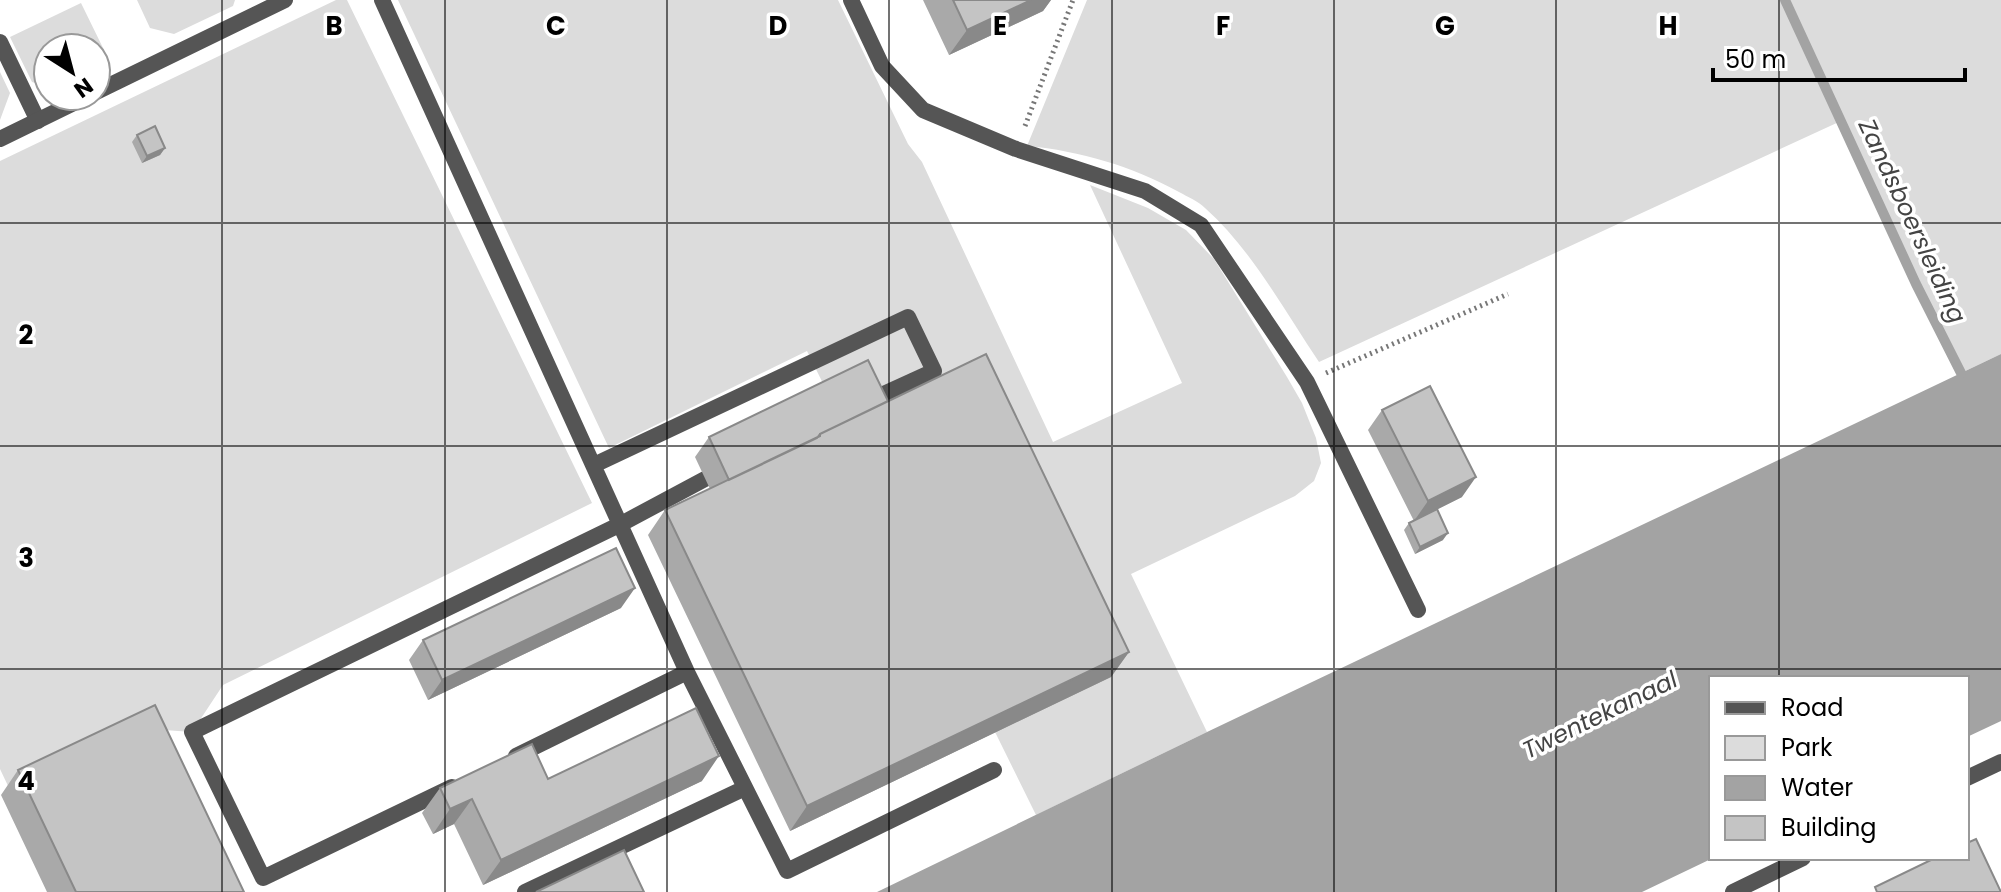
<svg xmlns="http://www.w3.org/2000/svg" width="2001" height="892" viewBox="0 0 2001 892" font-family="Poppins,sans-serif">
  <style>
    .green { fill: #dcdcdc }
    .water { fill: #a3a3a3 }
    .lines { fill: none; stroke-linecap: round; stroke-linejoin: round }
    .stream { stroke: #a3a3a3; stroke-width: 10 }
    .path { stroke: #777; stroke-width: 5; stroke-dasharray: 2 4; stroke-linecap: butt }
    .service { stroke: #555; stroke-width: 16 }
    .minor { stroke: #555; stroke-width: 16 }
    .wall { fill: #a9a9a9 }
    .shaded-wall { fill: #898989 }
    .building { fill: #c4c4c4; stroke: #898989; stroke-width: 2 }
    .grid { fill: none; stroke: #000; stroke-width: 2; stroke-opacity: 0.55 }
    .labels { text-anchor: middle; stroke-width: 7; stroke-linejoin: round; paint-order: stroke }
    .water-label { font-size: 24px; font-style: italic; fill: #444; stroke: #fff }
    .grid-label { font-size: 26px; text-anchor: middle; font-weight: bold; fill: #000; stroke: #fff; stroke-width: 7; stroke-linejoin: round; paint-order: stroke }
  </style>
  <rect width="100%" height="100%" fill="#fff"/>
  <path class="green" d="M 137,0 L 235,0 L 233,6 L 174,34 L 150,28 Z
    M 336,0 L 347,0 L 592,503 L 223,685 L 192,732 L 136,728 L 9,788 L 0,769 L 0,161 Z
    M 398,0 L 838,0 L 908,144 L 922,162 L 1053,442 L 1182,383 L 1090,185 L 1148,208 L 1186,230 L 1214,259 L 1287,377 L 1302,403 L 1316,438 L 1321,463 L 1314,481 L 1295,496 L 1131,574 L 1207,732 L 1036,815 L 807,351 L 609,448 Z
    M 1087,0 L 2001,0 L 2001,354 L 1961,373 L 1916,284 L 1841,121 L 1319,362 C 1284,310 1252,250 1205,208 C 1198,201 1188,197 1179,192 C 1131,166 1081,151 1027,146 Z
    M 81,3 L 104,50 L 96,67 L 96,48 L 48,48 L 48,87 L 32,82 L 10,37 Z
    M 0,72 L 10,93 L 0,120 Z"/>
  <path class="water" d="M 2001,354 L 2001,721 L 1967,737 L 1967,678 L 1711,678 L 1711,858 L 1713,858 L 1642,892 L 877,892 L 1207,732 Z"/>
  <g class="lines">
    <path class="stream" d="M 1785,0 L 1916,284 L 1961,373"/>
    <path class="path" d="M 1025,126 L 1073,0
      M 1326,373 L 1508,294"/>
    <path class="service" d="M 382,0 L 687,672 L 787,871 L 994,770
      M 851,0 L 882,66 L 923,110 L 1016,149 L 1145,191 L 1201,225 L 1307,382 L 1418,610
      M 0,42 L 38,121
      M 594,465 L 908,317 L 934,371 L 866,402
      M 516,756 L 687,672
      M 452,787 L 263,878 L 192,732 L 621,524 L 705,479
      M 525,892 L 745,788"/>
    <path class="minor" d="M 96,92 L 285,0
      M 0,139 L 88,96
      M 1967,778 L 2001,762
      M 1733,892 L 1803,858"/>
  </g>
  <path class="wall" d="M 923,0 L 1051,0 L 1043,11 L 949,55 Z
    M 137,135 L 165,148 L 160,155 L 142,163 L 132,142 Z
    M 888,401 L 1129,652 L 1111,677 L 790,831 L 648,535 L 665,510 L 710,489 L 695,457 L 709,437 Z
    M 1382,410 L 1462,497 L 1430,513 L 1443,540 L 1415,554 L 1404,530 L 1409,523 L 1414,521 L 1368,430 Z
    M 621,608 L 428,700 L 409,660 L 423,640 Z
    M 18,770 L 244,892 L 47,892 L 1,795 Z
    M 548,779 L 702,781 L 483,885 L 454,824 L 433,834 L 422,813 L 440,788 Z"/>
  <path class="shaded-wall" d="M 1031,0 L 1051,0 L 1043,11 L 949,55 L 967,30 Z
    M 165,148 L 160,155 L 142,163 L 147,156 Z
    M 1476,477 L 1462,497 L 1414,521 L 1428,501 Z
    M 1448,533 L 1443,540 L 1415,554 L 1420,547 Z
    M 635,588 L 621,608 L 428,700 L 442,680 Z
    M 1129,652 L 1111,677 L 790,831 L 807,806 Z
    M 719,756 L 702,781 L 483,885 L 501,860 Z
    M 472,799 L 454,824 L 433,834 L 450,809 Z"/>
  <path class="building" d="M 953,0 L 1031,0 L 967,30 Z
    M 155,126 L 165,148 L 147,156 L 137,135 Z
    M 986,354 L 1129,652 L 807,806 L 665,510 L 820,436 L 820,434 Z
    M 868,360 L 888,401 L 820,434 L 817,438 L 729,480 L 709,437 Z
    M 1430,386 L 1476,477 L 1428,501 L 1382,410 Z
    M 1437,509 L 1448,533 L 1420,547 L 1409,523 Z
    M 616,548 L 635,588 L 442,680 L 423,640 Z
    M 155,705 L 244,892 L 76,892 L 18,770 Z
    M 696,708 L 719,756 L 501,860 L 472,799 L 450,809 L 440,788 L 532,744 L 548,779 Z
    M 1976,839 L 2001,892 L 1877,892 L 1875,887 L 1935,858 L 1967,858 L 1967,843 Z
    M 624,850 L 644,892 L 536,892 Z"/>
  <path class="grid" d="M 222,0 L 222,892M 445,0 L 445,892M 667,0 L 667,892M 889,0 L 889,892M 1112,0 L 1112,892M 1334,0 L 1334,892M 1556,0 L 1556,892M 1779,0 L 1779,678M 0,223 L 2001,223M 0,446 L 2001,446M 0,669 L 2001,669M 1779,858 L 1779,892"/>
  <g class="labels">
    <g class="water-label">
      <text transform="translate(1912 221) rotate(65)" y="8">Zandsboersleiding</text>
      <text transform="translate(1600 715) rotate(-26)" y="8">Twentekanaal</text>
    </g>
  </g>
  <g class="grid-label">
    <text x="334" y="35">B</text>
    <text x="556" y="35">C</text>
    <text x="778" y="35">D</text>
    <text x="1000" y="35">E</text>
    <text x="1223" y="35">F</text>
    <text x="1445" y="35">G</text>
    <text x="1668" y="35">H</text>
    <text x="26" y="344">2</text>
    <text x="26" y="567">3</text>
    <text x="26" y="790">4</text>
  </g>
  <rect x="1709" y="676" width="260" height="184" fill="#ffffff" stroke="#999999" stroke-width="2"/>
  <rect x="1725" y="702" width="40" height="12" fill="#555555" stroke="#999999" stroke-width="2"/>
  <text x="1781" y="716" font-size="24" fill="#000000">Road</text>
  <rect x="1725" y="736" width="40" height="24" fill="#dcdcdc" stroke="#999999" stroke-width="2"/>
  <text x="1781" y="756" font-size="24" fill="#000000">Park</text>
  <rect x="1725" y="776" width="40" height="24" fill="#a3a3a3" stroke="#999999" stroke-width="2"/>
  <text x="1781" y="796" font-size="24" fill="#000000">Water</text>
  <rect x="1725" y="816" width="40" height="24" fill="#c4c4c4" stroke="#999999" stroke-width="2"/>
  <text x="1781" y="836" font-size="24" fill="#000000">Building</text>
  <g transform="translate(72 72) rotate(144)"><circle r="38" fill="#ffffff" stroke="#999999" stroke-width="2"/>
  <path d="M0-6L14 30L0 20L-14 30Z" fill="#000000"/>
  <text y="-12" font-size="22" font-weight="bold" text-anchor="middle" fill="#000000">N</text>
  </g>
  <path d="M1713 68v12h252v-12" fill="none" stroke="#000000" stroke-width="4"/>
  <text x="1725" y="68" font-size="24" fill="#000000" stroke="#ffffff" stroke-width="6" paint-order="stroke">50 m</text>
</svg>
